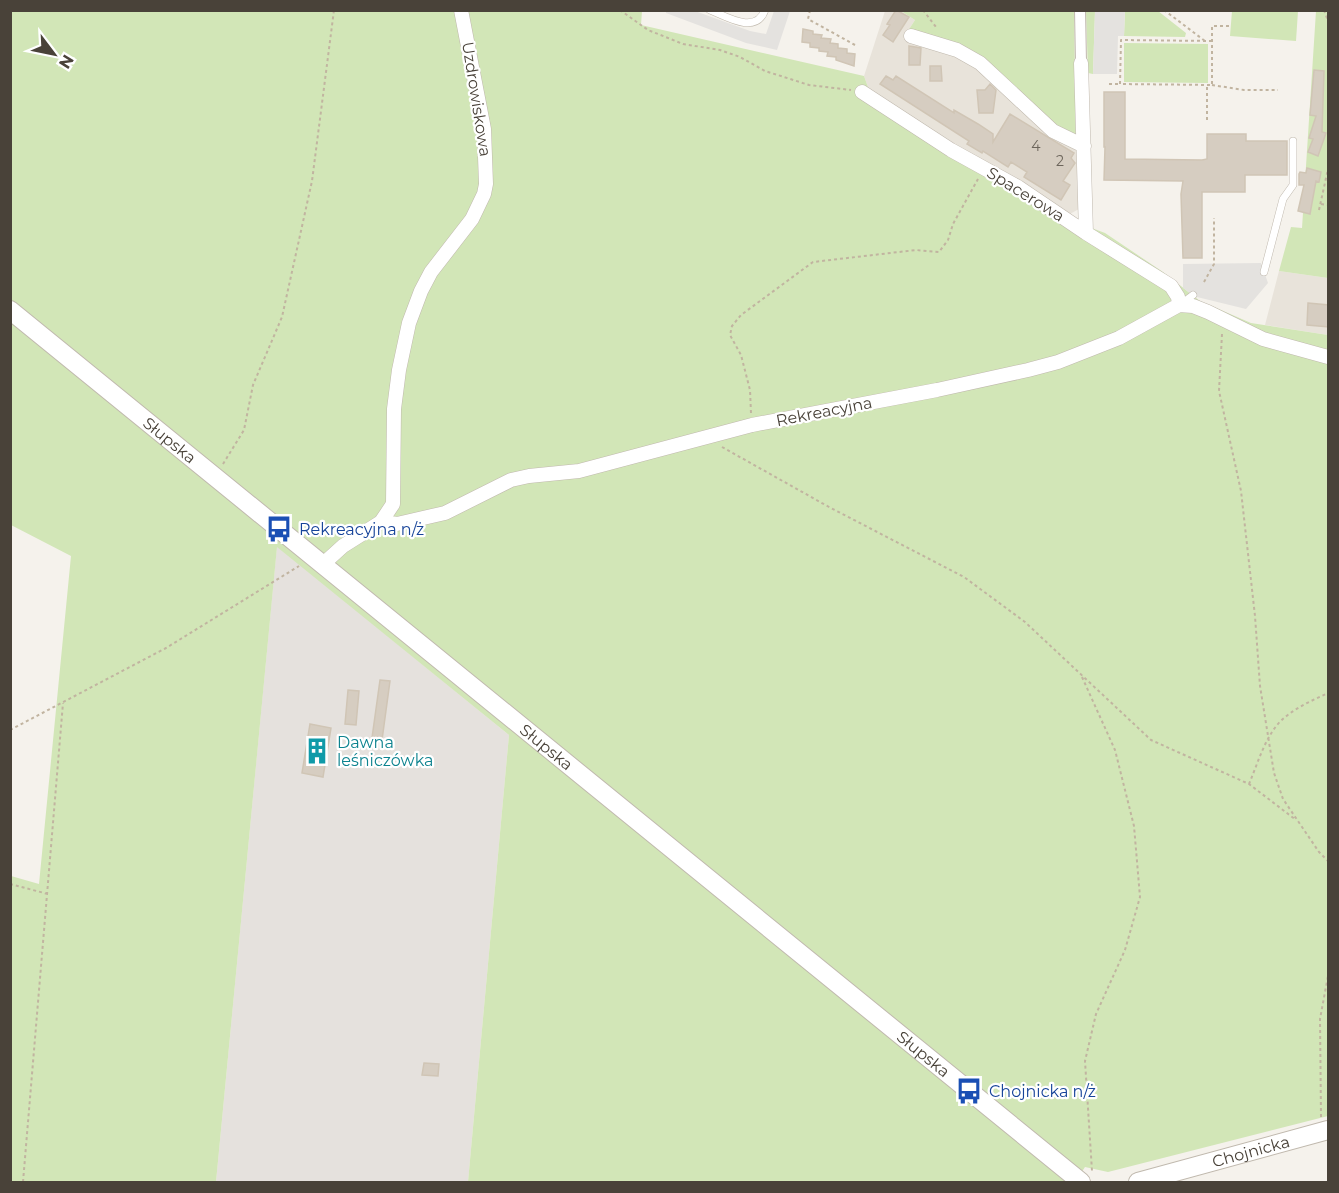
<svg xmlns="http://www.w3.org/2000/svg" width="1339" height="1193" viewBox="0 0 1339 1193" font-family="Montserrat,sans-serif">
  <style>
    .residential { fill: #e8e3da }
    .industrial { fill: #e5e1dd }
    .green { fill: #d2e6b7 }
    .parking { fill: #e4e2df }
    .building { fill: #d6cdc1; stroke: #d0c5b5; stroke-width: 1.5 }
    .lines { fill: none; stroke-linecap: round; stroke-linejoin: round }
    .service-casing { stroke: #c0b9ae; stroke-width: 8 }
    .pedestrian-casing { stroke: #c0b9ae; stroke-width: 12 }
    .minor-casing { stroke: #c0b9ae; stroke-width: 15 }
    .tertiary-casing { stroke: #c0b9ae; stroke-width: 20 }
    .path { stroke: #c1b4a0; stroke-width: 2; stroke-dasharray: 3 3; stroke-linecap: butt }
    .service { stroke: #fff; stroke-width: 7 }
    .pedestrian { stroke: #fff; stroke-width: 10 }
    .minor { stroke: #fff; stroke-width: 14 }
    .tertiary { stroke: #fff; stroke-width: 18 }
    .labels { text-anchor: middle; stroke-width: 4.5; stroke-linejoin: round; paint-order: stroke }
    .number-label { font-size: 14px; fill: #6c655b }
    .street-label { font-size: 16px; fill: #494239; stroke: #fff }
    .transit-label { font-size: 16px; fill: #164399; stroke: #fff; text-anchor: start }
    .culture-label { font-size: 16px; fill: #0d838f; stroke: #fff; text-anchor: start }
  </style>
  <rect width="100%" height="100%" fill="#f5f2ec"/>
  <path class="residential" d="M 885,11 L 901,11 L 915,20 L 904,37 L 961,55 L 1050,134 L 1077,151 L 1079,209 L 1068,215 L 869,90 L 864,76 Z
    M 1279,271 L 1328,278 L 1328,335 L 1265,325 Z"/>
  <path class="industrial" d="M 277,546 L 509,735 L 468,1182 L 216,1182 Z"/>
  <path class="green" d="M 1125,10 L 1158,11 L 1186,33 L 1185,37 L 1124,36 Z
    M 10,11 L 642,11 L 641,25 L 864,76 L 869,90 L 877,96 L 1081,224 L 1105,233 L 1163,272 L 1200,301 L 1251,323 L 1328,335 L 1328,1116 L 1108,1172 L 1085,1167 L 1075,1182 L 468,1182 L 509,735 L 277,547 L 216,1182 L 11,1182 L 11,876 L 39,884 L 71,556 L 11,525 Z
    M 901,11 L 1074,11 L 1076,150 L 1050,134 L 975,66 L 961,55 L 927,46 L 904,37 L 915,20 Z
    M 1086,11 L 1095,11 L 1093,74 L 1088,73 Z
    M 1232,11 L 1298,11 L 1296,41 L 1230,36 Z
    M 1316,11 L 1328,11 L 1328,278 L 1279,271 L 1291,227 L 1302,228 Z
    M 1124,43 L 1208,44 L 1208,83 L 1124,82 Z"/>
  <path class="parking" d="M 666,11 L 695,11 L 750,31 L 766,34 L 774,11 L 790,11 L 777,50 L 746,43 L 666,13 Z
    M 1095,11 L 1125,11 L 1124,36 L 1118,36 L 1117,74 L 1093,74 Z
    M 1261,263 L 1268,283 L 1246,309 L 1197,297 L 1196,298 L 1183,288 L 1183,264 Z"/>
  <path class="building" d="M 896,10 L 909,17 L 893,42 L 883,35 L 890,25 L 887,24 Z
    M 803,29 L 813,31 L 813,34 L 822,35 L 821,38 L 831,39 L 830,43 L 838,44 L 838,48 L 847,49 L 847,53 L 855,54 L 854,66 L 836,60 L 836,57 L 827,56 L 828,52 L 819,51 L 819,48 L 810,47 L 810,43 L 802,42 Z
    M 909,46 L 921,48 L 920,65 L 909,65 Z
    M 930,66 L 941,66 L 942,81 L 930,81 Z
    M 1314,70 L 1324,71 L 1322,132 L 1326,133 L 1318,156 L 1308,152 L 1313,139 L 1309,138 L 1316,116 L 1310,115 Z
    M 886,76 L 893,80 L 896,76 L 954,113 L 954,110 L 978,124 L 993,134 L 993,142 L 1010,114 L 1074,153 L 1071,158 L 1075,163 L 1063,181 L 1070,185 L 1061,200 L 1024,177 L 1027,172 L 1011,162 L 1008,167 L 983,151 L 982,153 L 967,144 L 969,141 L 880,84 Z
    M 990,84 L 996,90 L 993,113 L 979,113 L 977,90 L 985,90 Z
    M 1104,92 L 1125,92 L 1125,159 L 1202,160 L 1207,159 L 1207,134 L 1246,134 L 1246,141 L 1287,141 L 1287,175 L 1245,175 L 1245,192 L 1202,192 L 1202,258 L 1183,258 L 1181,194 L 1183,181 L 1104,180 L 1105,147 L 1104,147 Z
    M 1307,168 L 1321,172 L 1319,182 L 1316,181 L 1310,214 L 1298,211 L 1304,185 L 1299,185 L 1299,174 L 1300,172 L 1306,173 Z
    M 1308,303 L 1329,305 L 1329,327 L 1307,325 Z
    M 380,680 L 390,681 L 382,740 L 372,738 Z
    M 348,690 L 359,691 L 356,725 L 345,724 Z
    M 310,724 L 331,728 L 323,777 L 302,773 Z
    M 424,1063 L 439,1064 L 438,1076 L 422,1075 Z"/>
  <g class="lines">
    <g class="service-casing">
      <path id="service" d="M 710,10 C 727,17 756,35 765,10
        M 1264,272 L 1283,199 L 1293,185 L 1293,141
        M 1181,304 L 1193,295"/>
    </g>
    <g class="pedestrian-casing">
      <path id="pedestrian" d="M 1080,10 L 1081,63"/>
    </g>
    <g class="minor-casing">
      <path id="minor" d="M 911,36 L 957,50 L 980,63 L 1053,131 L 1084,146
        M 1081,63 L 1086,233
        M 862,92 L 951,150 L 1018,187 L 1086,233 L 1171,286 L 1178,297 L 1179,305
        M 381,522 L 393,504 L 394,409 L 399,370 L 409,323 L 421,291 L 431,272 L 472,219 L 484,194 L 486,184 L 484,129 L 461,10
        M 322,565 L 343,546 L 381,522 L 397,524 L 445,513 L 511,480 L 529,476 L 579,471 L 752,425 L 937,390 L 1028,370 L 1058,362 L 1119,338 L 1179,305 L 1193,306 L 1208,312 L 1263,339 L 1328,357"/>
    </g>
    <g class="tertiary-casing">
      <g id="tertiary">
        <path id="s1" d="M 10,310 L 1081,1182"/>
        <path id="s2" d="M 1138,1182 L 1328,1130"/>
      </g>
    </g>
    <path class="path" d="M 620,10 L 648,30 L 683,44 L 720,50 L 740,57 L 765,71 L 809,85 L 851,90
      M 810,10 L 808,19 L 855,45
      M 923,10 L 936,27 L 936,29
      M 1164,10 L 1205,41
      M 1324,10 L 1328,21
      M 1212,41 L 1121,40 L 1120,84 L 1212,85 L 1212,26 L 1230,26
      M 1109,84 L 1120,84
      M 1212,85 L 1244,90 L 1278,90
      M 1207,120 L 1207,85
      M 1321,204 L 1328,205
      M 1319,210 L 1328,169
      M 1204,282 L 1214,264 L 1214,218
      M 1222,334 L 1219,391 L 1241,491 L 1255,616 L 1260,686 L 1274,773 L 1283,799 L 1319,852 L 1328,861
      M 751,413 L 750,390 L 741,355 L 730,335 L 732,326 L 741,315 L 813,262 L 916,250 L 939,252 L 948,240 L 953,224 L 978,179
      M 722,447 L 829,507 L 964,577 L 1025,622 L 1151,740 L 1249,784 L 1296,820
      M 223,464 L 244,430 L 253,385 L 282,317 L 312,181 L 334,10
      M 1082,677 L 1115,750 L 1134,826 L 1140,897 L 1125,950 L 1096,1014 L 1085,1061 L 1092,1171
      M 10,730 L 166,648 L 299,566
      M 1249,784 C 1258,763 1266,733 1284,718 C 1297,707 1313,700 1328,693
      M 10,884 L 48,894
      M 1321,1117 L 1320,1019 L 1328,976
      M 23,1182 L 63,703"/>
    <use href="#service" class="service"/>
    <use href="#pedestrian" class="pedestrian"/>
    <use href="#minor" class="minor"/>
    <use href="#tertiary" class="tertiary"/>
  </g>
  <defs>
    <g id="bus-bare" transform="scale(2.07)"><path d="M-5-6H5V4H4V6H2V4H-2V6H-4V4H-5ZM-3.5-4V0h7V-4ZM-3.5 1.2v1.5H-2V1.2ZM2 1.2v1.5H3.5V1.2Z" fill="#1a4fb4" stroke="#fff" stroke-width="2.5" paint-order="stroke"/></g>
    <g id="building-bare" transform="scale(2.07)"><path d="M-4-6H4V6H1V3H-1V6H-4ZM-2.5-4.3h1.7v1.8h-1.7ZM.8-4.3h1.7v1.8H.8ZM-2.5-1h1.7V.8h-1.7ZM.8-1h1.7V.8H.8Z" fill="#0f9aa8" stroke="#fff" stroke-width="2.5" paint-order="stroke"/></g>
  </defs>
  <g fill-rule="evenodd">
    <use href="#bus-bare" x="279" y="529"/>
    <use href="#building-bare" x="317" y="751"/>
    <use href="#bus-bare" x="969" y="1091"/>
  </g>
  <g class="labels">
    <g class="number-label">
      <text x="1036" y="151">4</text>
      <text x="1060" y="166">2</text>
    </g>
    <g class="street-label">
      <text transform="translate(477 99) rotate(81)" y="6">Uzdrowiskowa</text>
      <text transform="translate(1026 194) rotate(32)" y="6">Spacerowa</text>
      <text transform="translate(824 411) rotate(-11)" y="6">Rekreacyjna</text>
      <text dy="6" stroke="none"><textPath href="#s1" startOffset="206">Słupska</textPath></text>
      <text dy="6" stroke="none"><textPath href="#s1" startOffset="692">Słupska</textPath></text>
      <text dy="6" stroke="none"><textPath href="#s1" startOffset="1178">Słupska</textPath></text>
      <text dy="6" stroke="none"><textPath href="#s2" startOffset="117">Chojnicka</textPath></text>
    </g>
    <g class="transit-label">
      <text x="299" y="535">Rekreacyjna n/ż</text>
      <text x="989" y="1097">Chojnicka n/ż</text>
    </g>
    <g class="culture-label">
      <text x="337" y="748">Dawna<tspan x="337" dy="18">leśniczówka</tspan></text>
    </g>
  </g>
  <rect width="1339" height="1193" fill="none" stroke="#494239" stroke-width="24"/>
  <g transform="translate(54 54) rotate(122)" stroke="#ffffff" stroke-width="4.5" paint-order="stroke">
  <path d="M0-4.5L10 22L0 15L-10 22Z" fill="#494239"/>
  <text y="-9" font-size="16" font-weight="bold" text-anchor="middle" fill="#494239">N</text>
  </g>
</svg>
